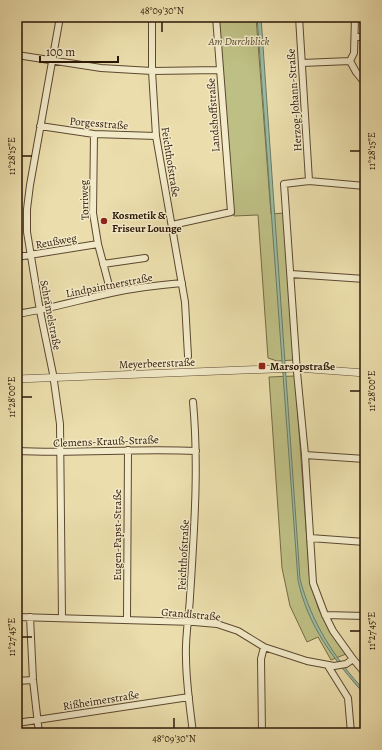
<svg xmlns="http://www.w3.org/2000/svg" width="382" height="750" viewBox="0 0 382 750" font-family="Alegreya,serif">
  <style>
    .green { fill: #bebf84; stroke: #756a45 }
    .water { fill: #99bda5; stroke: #6d7a65 }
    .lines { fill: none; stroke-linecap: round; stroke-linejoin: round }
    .minor-casing { stroke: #5c4830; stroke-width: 8 }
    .tertiary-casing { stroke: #5c4830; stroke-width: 8 }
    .minor { stroke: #f2eac9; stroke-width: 6 }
    .tertiary { stroke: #f2eac9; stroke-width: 7 }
    .ticks { fill: none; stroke: #2c1606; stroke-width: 1.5 }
    .poi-dot { fill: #8f2418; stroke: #f2eac9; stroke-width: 1.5 }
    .labels { text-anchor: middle; stroke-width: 3; stroke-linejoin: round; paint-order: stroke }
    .park-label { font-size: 11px; font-style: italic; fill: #58492c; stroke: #f2eac9 }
    .street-label { font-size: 11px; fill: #2c1606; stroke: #f2eac9 }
    .poi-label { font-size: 11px; font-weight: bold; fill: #2c1606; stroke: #f2eac9; text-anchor: start }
    .neatline { fill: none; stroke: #2c1606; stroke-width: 1.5 }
    .ticks-label { font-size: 10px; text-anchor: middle; fill: #2c1606 }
  </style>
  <rect width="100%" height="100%" fill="#ebdeac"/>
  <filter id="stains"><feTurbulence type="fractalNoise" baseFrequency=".005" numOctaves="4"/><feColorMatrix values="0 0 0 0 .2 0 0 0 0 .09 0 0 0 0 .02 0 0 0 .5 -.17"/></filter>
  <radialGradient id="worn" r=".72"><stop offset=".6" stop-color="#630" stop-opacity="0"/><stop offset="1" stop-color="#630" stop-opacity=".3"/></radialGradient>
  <path class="green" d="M 219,17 L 256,17 L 271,214 L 284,213 L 294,360 L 277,361 L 268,358 L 258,215 L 234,216 Z
    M 295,376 L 310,583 L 319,610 L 333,636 L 346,654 L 331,660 L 318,637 L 307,642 L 290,606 L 282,568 L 269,377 Z"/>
  <path class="water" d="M 257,17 L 261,17 L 300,579 C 311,622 335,659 365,691 L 365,695 C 335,661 307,625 298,580 Z"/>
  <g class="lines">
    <g class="minor-casing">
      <path id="minor" d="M 60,17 L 30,185 L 27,209 L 27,232 L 40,311 L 53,374 L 60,424 L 62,618
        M 152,17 L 152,71 L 156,136 L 185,302 L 188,356
        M 299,17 L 309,181
        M 355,37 L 365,37
        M 17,55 L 101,68 L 152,71 L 220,70
        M 350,61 L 354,53 L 355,17
        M 350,61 L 356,72 L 365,83
        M 302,63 L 350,61
        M 40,126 L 94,134 L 156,136
        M 94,134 L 93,213 L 98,244 L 111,293
        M 365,186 L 309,181 L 284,184 L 297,372 L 305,455 L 313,583 L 325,615 L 333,631 L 353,659 L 365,673
        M 172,225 L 231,212 L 216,17
        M 17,257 L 98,244
        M 103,264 L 145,258
        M 291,274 L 365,279
        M 17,314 C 49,309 79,300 111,293 C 134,288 158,285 182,283
        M 17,451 C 77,454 136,448 196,451
        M 305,455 L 365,459
        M 310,538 L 365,542
        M 325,615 L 365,616
        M 17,617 L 194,622 L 217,624 L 238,631 L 264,647 L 307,661 L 334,666 L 346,664 L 353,659
        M 30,617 L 33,680 L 39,733
        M 127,620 L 128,450
        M 328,666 L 348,698 L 351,733
        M 17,681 L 33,680
        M 17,723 L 189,697
        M 193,733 C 190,708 186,682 186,657 C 185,637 189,617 190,597 C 194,532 199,467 193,402
        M 262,733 L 261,659 L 264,647"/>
    </g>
    <g class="tertiary-casing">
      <path id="tertiary" d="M 17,379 L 297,368 L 365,373"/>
    </g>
    <use href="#minor" class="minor"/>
    <use href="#tertiary" class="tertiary"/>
  </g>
  <path class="ticks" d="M 162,22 L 162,32M 350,151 L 360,151M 22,156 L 32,156M 350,391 L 360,391M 22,397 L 32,397M 350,631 L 360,631M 22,637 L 32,637M 174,718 L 174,728"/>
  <g class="poi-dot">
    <circle cx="104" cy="221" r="4"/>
    <rect x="258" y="362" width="8" height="8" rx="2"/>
  </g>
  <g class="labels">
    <g class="park-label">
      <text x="239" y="45">Am Durchblick</text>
    </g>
    <g class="street-label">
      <text transform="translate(294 100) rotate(-94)" y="4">Herzog-Johann-Straße</text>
      <text transform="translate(213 115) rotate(-94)" y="4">Landshoffstraße</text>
      <text transform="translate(99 123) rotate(5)" y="4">Porgesstraße</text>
      <text transform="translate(171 162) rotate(81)" y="4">Feichthofstraße</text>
      <text transform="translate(84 200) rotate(-92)" y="4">Torriweg</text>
      <text transform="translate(56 241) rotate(-10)" y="4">Reußweg</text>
      <text transform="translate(109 285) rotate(-11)" y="4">Lindpaintnerstraße</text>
      <text transform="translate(51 315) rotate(79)" y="4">Schrämelstraße</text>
      <text transform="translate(157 363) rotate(-2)" y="4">Meyerbeerstraße</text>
      <text transform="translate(106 441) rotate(-2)" y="4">Clemens-Krauß-Straße</text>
      <text transform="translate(117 535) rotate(-90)" y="4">Eugen-Papst-Straße</text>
      <text transform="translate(183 555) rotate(-87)" y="4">Feichthofstraße</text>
      <text transform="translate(191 614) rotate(5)" y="4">Grandlstraße</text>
      <text transform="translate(101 700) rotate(-9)" y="4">Rißheimerstraße</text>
    </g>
    <g class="poi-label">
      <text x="112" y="219">Kosmetik &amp;<tspan x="112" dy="13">Friseur Lounge</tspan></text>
      <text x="270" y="370">Marsopstraße</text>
    </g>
  </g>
  <rect width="382" height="750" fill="none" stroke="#ebdeac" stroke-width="44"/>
  <path d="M40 56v6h78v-6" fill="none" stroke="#2c1606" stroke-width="2"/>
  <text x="46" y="56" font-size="12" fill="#2c1606" stroke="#f2eac9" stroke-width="3" paint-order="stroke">100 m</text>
  <rect x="22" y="22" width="338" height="706" class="neatline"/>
  <g class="ticks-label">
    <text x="162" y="14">48°09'30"N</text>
    <text transform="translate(371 151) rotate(-90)" y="4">11°28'15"E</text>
    <text transform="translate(11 156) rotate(-90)" y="4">11°28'15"E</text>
    <text transform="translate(371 391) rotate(-90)" y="4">11°28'00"E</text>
    <text transform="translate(11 397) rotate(-90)" y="4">11°28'00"E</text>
    <text transform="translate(371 631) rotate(-90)" y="4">11°27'45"E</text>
    <text transform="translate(11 637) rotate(-90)" y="4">11°27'45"E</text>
    <text x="174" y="742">48°09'30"N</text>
  </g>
  <rect width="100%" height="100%" filter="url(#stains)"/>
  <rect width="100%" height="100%" fill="url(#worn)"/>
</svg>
